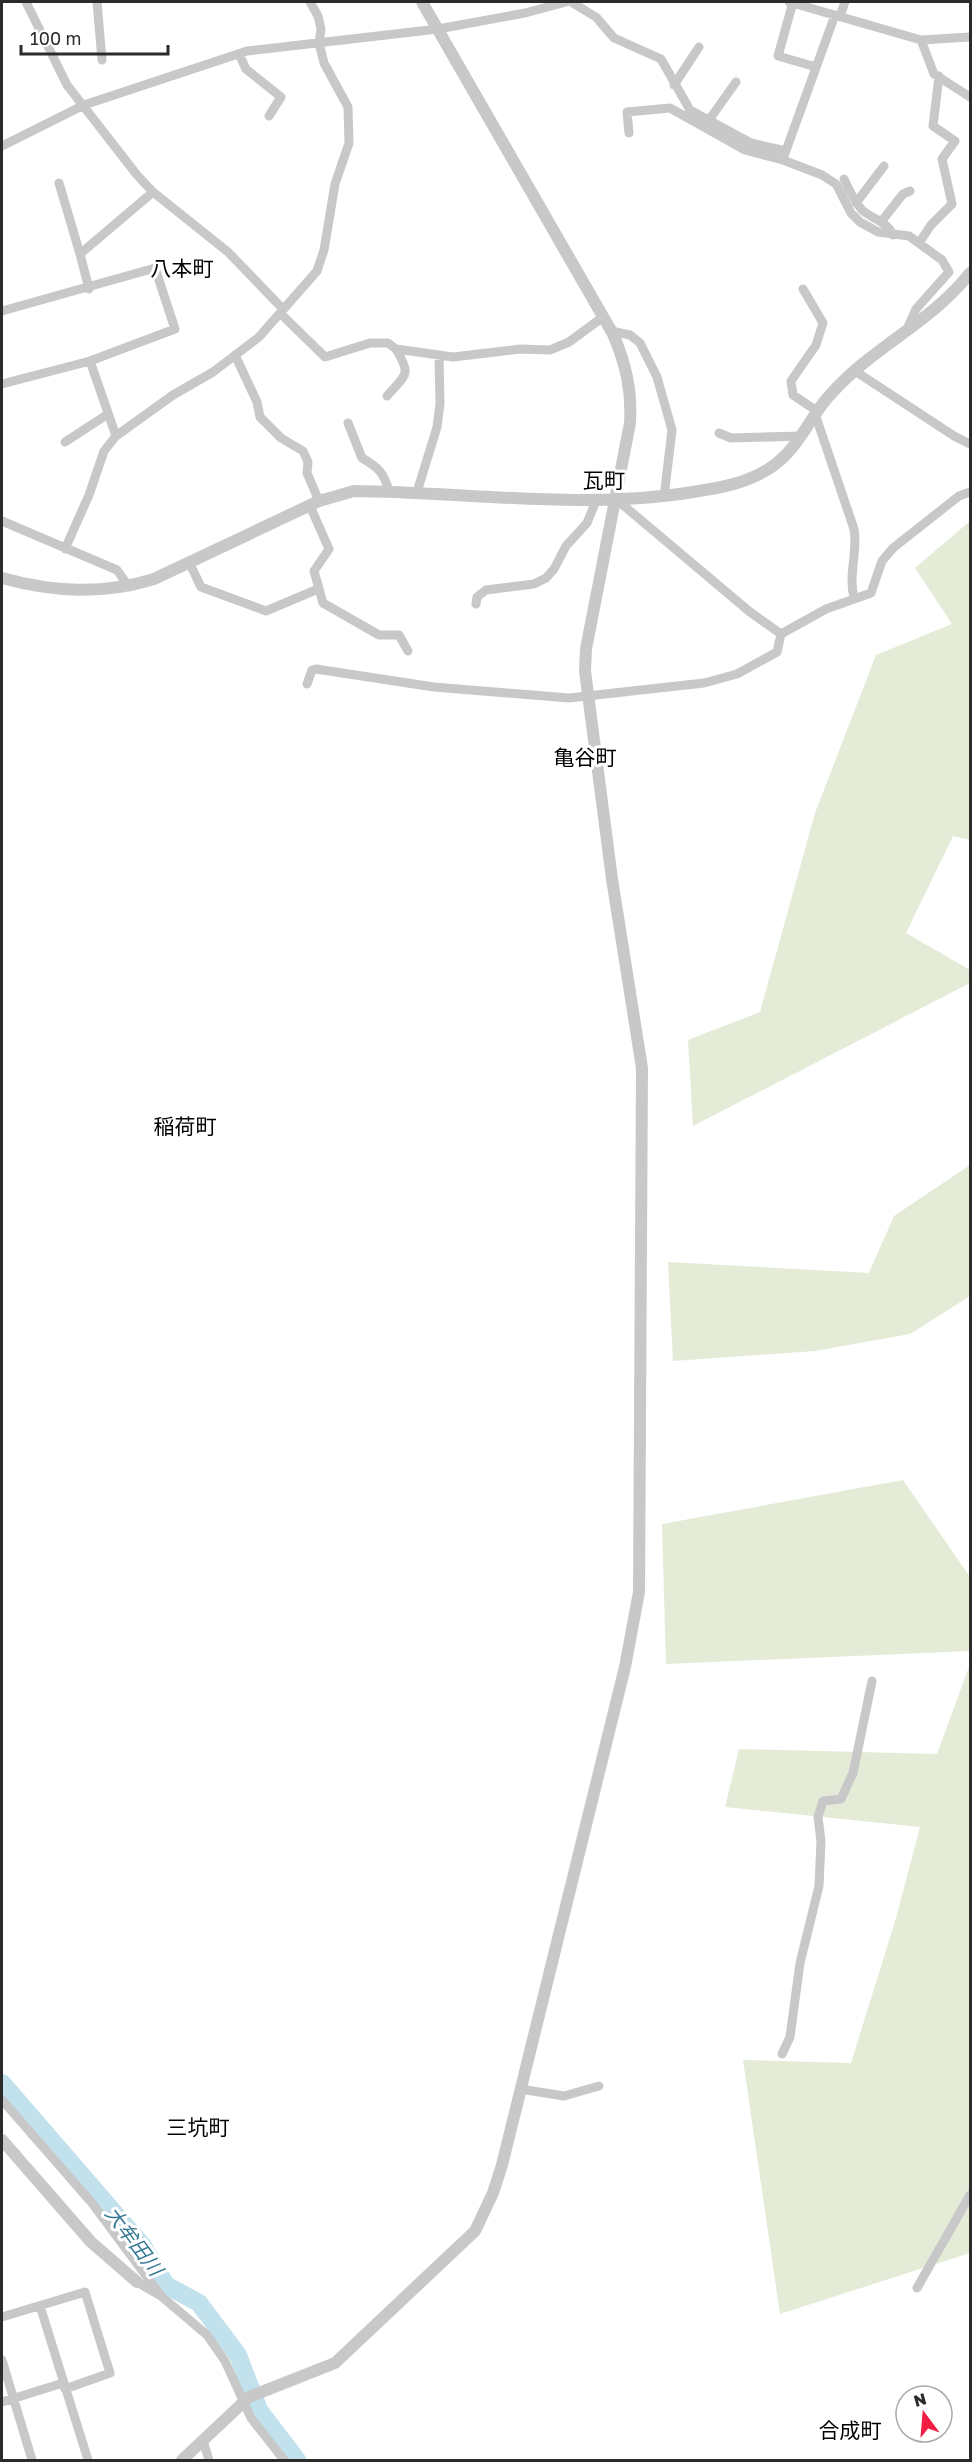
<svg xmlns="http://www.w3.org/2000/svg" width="972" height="2462" viewBox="0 0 972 2462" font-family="'Golos Text','Noto Sans JP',sans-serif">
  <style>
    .green { fill: #e4ebd7 }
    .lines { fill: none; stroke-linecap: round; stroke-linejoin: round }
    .river { stroke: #c1e1ed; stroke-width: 18 }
    .minor { stroke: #c8c8c8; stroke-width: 9 }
    .tertiary { stroke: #c8c8c8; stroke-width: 12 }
    .labels { text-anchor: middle; stroke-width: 6; stroke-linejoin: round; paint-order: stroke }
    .water-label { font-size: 20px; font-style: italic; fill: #347993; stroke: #fff }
    .quarter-label { font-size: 21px; fill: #000; stroke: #fff }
  </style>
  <rect width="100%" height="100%" fill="#fff"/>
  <path class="green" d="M 970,521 L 970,840 L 953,836 L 906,933 L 970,970 L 970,983 L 693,1126 L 688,1040 L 760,1012 L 815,813 L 876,655 L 952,624 L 915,568 Z
    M 970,1165 L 970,1296 L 910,1334 L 815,1351 L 673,1361 L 668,1262 L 869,1273 L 894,1216 Z
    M 903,1480 L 970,1577 L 970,1651 L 666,1664 L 662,1524 Z
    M 970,1664 L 970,2253 L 780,2314 L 743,2060 L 851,2063 L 896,1918 L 920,1827 L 725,1807 L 739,1749 L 937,1754 Z"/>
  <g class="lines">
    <path class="river" d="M 2,2083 L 143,2246 L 166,2285 L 199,2303 L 238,2355 L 259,2410 L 297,2460"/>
    <path class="minor" d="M 26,2 L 67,85 L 137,175 L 153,192 L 228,252 L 283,309
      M 97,2 L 102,60
      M 571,2 L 596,17 L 614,38 L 661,59 L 690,110 L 751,143 L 786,151
      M 789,2 L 921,40 L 970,37
      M 793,2 L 778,56 L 816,67
      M 840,16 L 845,2
      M 921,40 L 934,74 L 970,97
      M 239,54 L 246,69 L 281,97 L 269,116
      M 674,85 L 699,47
      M 709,120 L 736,82
      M 629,133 L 627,112 L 670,108 L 745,150 L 783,160 L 822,175 L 836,184 L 851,213 L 860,222 L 878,232 L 909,236 L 942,260 L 949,272 L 916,309 L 907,329
      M 2,146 L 84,105 L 247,51 L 438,29 L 525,13 L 566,2
      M 784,156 L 835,15
      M 844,179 C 849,190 854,201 862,210 C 872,219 887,221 893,235
      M 59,183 L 80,254
      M 856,203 L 884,166
      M 881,222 L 903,194 L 910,191
      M 919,243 L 931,225 L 952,204 L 942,159 L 955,141 L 933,126 L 939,76
      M 89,289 L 80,254 L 153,192
      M 803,289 L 823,323 L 816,345 L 791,381 L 793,395 L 817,411
      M 2,311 L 155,268 L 175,329 L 90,361 L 2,384
      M 280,313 L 325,357 L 370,343 L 388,343 L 396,349 L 453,357 L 521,349 L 550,350 L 569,342 L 603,317
      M 611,331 L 630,335 L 640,343 L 657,377 L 672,430 L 664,497
      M 235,355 L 257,402 L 260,417 L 281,438 L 303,451 L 308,462 L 307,473 L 319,501
      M 90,361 L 116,436
      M 855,371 L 954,436 L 970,444
      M 387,396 C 406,374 412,376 396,349
      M 815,414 L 854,529 C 858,552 848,574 854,598
      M 348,423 L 362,458 C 378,467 384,473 389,491
      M 719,433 L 731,438 L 802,436
      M 65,442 L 108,414
      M 417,492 L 437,427 L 440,404 L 439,355
      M 617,500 L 750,612 L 781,634
      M 310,506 L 329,549 L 314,571 L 323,603 L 379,635 L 399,635 L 408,651
      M 2,521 L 117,570 L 129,587
      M 65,549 L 89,495 L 104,451 L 116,436 L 173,395 L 213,372 L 259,337 L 317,271 L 324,250 L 335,184 L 349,143 L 348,107 L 324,63 L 319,43 L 321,29 L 318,16 L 310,2
      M 189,562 L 201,587 L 266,611 L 318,589
      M 476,604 L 477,597 L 486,590 L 534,584 L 546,578 L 554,569 L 566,546 L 587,523 L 596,501
      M 307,684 L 312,670 L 316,669 L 434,687 L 569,698 L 704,683 L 737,674 L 777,652 L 781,634 L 826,609 L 871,593 L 882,561 L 893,548 L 959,496 L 970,492
      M 782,2054 L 790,2037 L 800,1963 L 819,1886 L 821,1841 L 818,1817 L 823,1801 L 841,1799 L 853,1773 L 872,1681
      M 520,2089 L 564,2096 L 599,2086
      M 2,2100 L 92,2203 L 161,2296
      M 137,2282 L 161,2296 L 207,2335 L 225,2361 L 251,2418 L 284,2460
      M 917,2288 L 970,2195
      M 40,2306 L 88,2460
      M 2,2317 L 85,2292 L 110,2373 L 65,2389
      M 2,2360 L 32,2460
      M 2,2402 L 63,2383
      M 203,2441 L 209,2460"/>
    <path class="tertiary" d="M 2,578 C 53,592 102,595 154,579 L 319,501 L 354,491 C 467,492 581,510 693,492 C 720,488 747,483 770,468 C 793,453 804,430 819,409 C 828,395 841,383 853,372 C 892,338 938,314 970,273
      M 2,2140 L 91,2242 L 137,2282
      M 182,2460 L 249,2397 L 335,2363 L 475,2231 L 493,2193 L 502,2165 L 625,1667 L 639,1592 L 642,1068 L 612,879 L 585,671 L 586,649 L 630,423 C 632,391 626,364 613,334 L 422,2"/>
  </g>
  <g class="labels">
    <g class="water-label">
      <text transform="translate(134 2241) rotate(53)" y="7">大牟田川</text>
    </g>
    <g class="quarter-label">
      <text x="182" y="276">八本町</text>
      <text x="604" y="488">瓦町</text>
      <text x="585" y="765">亀谷町</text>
      <text x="185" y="1134">稲荷町</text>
      <text x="198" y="2135">三坑町</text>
      <text x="850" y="2438">合成町</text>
    </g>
  </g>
  <rect width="972" height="2462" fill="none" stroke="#2b2b2b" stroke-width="6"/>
  <g transform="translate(924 2414) rotate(344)"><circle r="28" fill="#ffffff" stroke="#aaaaaa" stroke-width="1.5"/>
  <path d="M0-4.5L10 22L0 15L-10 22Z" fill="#f31d44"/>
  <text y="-9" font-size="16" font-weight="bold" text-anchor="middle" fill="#2b2b2b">N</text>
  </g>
  <path d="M21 45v9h147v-9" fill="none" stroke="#2b2b2b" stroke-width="3"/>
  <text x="30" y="45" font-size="18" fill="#2b2b2b" stroke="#ffffff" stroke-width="4.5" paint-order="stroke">100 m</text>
</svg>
